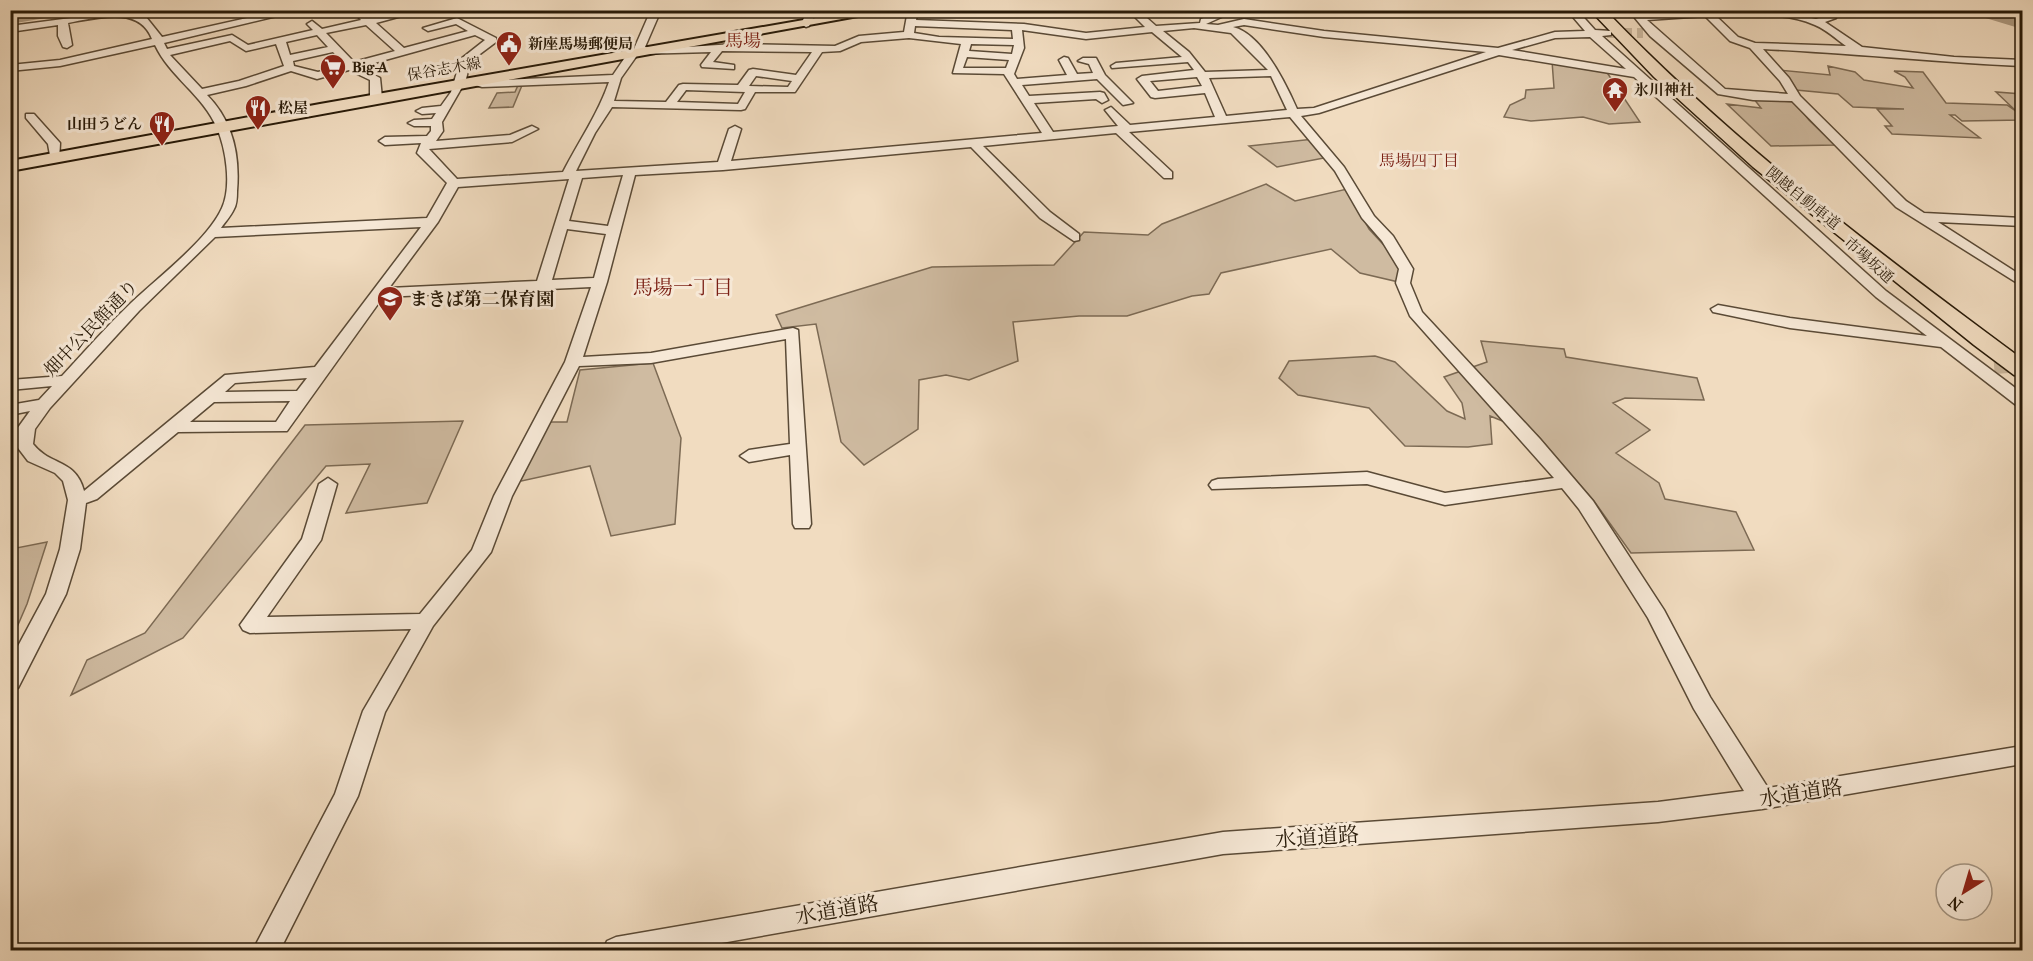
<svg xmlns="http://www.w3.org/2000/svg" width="2033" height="961" viewBox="0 0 2033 961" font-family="'IM FELL French Canon','Noto Serif JP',serif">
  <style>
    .green { fill: #cfbba1; stroke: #7c6a54; stroke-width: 1.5 }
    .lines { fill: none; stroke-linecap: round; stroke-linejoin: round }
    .river { fill: #ad9a81; fill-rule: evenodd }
    .minor-tunnel-far1 { stroke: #c9b59b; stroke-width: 10; stroke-dasharray: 10 5; stroke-linecap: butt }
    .minor-tunnel { stroke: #c9b59b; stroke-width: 18; stroke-dasharray: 18 9; stroke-linecap: butt }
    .minor-casing { stroke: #5a4a36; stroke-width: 3 }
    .major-casing { stroke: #281a08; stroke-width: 4 }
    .highway-casing { stroke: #281a08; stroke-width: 3 }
    .minor { fill: #f6e8d6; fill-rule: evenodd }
    .major { fill: #f1dcc0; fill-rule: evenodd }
    .highway { fill: #f1dcc0; fill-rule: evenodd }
    .labels { text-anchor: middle; stroke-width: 6; stroke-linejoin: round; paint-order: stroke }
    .far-poi-label { font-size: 15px; font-weight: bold; fill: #281a08; stroke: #f6e8d6; text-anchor: start }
    .far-street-label { font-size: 15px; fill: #281a08; stroke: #f6e8d6 }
    .far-neighbourhood-label { font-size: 16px; fill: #7a1f14; stroke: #f6e8d6 }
    .far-quarter-label { font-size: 18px; fill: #7a1f14; stroke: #f6e8d6 }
    .poi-label { font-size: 18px; font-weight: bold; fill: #281a08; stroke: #f6e8d6; text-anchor: start }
    .street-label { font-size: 18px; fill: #281a08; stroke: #f6e8d6 }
    .neighbourhood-label { font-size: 20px; fill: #7a1f14; stroke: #f6e8d6 }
    .near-street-label { font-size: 21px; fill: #281a08; stroke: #f6e8d6 }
  </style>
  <rect width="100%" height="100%" fill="#f1dcc0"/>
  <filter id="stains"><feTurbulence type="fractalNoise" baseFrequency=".00333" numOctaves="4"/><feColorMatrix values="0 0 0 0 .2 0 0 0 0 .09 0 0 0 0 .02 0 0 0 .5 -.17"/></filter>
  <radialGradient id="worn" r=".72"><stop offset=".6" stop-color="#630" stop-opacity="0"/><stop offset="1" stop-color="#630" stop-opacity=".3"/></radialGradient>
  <path class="green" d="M 1552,61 L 1606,71 L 1640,122 L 1609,124 L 1583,117 L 1531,121 L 1504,117 L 1510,105 L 1525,98 L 1526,90 L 1554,88 Z
    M 1828,66 L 1855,72 L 1864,80 L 1913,88 L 1905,77 L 1894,71 L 1923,72 L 1946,103 L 2007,105 L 2017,112 L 1996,92 L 2022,94 L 2022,120 L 1962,121 L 1955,115 L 1950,115 L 1980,138 L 1892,134 L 1885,126 L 1892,126 L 1877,109 L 1904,109 L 1853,107 L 1838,94 L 1796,90 L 1779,70 L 1830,75 Z
    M 519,83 L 523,83 L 513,107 L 489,108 L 497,93 L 515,92 Z
    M 1754,99 L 1795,102 L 1809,120 L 1835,145 L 1771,146 L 1727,104 L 1761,108 Z
    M 1314,139 L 1329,157 L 1277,167 L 1249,146 Z
    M 1266,184 L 1295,201 L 1347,189 L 1369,229 L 1406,269 L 1403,283 L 1360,273 L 1331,249 L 1221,273 L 1209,294 L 1192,296 L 1127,316 L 1079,316 L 1013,322 L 1018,361 L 969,380 L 946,375 L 919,380 L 918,429 L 864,465 L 841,442 L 816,324 L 782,328 L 776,315 L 932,267 L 1054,265 L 1084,232 L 1148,235 L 1162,224 Z
    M 1481,341 L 1564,349 L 1566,357 L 1697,378 L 1704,400 L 1625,398 L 1613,403 L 1650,430 L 1616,453 L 1659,483 L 1665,499 L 1736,512 L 1754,550 L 1631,553 L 1594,501 L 1537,435 L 1490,416 L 1492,444 L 1468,447 L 1405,446 L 1369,408 L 1298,395 L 1279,378 L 1289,361 L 1375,356 L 1395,362 L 1447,411 L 1465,419 L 1462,403 L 1444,377 L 1487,362 Z
    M 653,363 L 681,438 L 675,524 L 611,536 L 590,466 L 517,482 L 548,422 L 567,422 L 580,370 Z
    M 463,421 L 427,503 L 346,513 L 370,464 L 326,466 L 183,638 L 71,695 L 87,660 L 145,633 L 305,425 Z
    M 47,542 L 27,604 L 11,641 L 11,549 Z"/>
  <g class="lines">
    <path class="river" d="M 42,10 L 75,10 L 69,14 L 10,24 L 10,16 Z
      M 1959,10 L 1983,10 L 2022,21 L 2022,29 Z"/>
    <path class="minor-tunnel-far1" d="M 1607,33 L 1643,33"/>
    <path class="minor-tunnel" d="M 1994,365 L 2022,363"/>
    <g class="minor-casing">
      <path id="minor" d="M 283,10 L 302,10 L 164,43 L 167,49 L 232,35 L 248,45 L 313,30 L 307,24 L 312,21 L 322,29 L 361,20 L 352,10 L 362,10 L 370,18 L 405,10 L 424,10 L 376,23 L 404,48 L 468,31 L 456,24 L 428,31 L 423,28 L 457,18 L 496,38 L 496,42 L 464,66 L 468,71 L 466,79 L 482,81 L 613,75 L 630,50 L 634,49 L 651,10 L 661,10 L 645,47 L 653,49 L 735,44 L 835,46 L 859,36 L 904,32 L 908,10 L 918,10 L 916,20 L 1024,24 L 1086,33 L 1145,27 L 1128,10 L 1138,10 L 1156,26 L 1200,23 L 1201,19 L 1223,10 L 1237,10 L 1206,24 L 1218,25 L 1244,19 L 1324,31 L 1498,48 L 1555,32 L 1585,31 L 1567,10 L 1577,10 L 1595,30 L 1611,31 L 1611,35 L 1602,36 L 1886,291 L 2022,393 L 2022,406 L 2016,405 L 1941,347 L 1790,328 L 1713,312 L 1711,309 L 1718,305 L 1790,318 L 1927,336 L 1876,297 L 1634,77 L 1499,55 L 1319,113 L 1301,116 L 1344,167 L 1374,216 L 1393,236 L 1413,269 L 1410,283 L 1422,312 L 1540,439 L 1593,501 L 1664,610 L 1710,697 L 1768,788 L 2022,746 L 2022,764 L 1762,809 L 1658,822 L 1223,854 L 682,950 L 603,950 L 607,941 L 616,937 L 1223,832 L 1658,802 L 1744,791 L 1694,709 L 1648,618 L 1579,509 L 1562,488 L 1445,505 L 1367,484 L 1212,489 L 1209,485 L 1212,481 L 1218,479 L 1367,472 L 1445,493 L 1554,478 L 1410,316 L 1396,283 L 1399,269 L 1382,241 L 1362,218 L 1335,171 L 1290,117 L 1129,132 L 1172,172 L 1172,178 L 1164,178 L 1116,133 L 983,146 L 1050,212 L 1079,234 L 1079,240 L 1074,241 L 1040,218 L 971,147 L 723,170 L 635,175 L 607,282 L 583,357 L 651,353 L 793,328 L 798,330 L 811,524 L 809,528 L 795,528 L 793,524 L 790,455 L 749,462 L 740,456 L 749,450 L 790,444 L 786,339 L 651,363 L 579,366 L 512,496 L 491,552 L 433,626 L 385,712 L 358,796 L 280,950 L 253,950 L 335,794 L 363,711 L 411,629 L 250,633 L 243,630 L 240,625 L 302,539 L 319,484 L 328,478 L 337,484 L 321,540 L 267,617 L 420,614 L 472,550 L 494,496 L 565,362 L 591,287 L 383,297 L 287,431 L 178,432 L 97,499 L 86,503 L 80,549 L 66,594 L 18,688 L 10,690 L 10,661 L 46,594 L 60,549 L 68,500 L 63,481 L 55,473 L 28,461 L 15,444 L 17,429 L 30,411 L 10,415 L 10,405 L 39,400 L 52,386 L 10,390 L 10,380 L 62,376 C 85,351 107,326 131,303 C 157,278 207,241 222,208 C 232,186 226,149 217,128 C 203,95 170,77 155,45 L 60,66 L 10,71 L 10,65 L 60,60 L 152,39 C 139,5 96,18 68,23 L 72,45 L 67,48 L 63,47 L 58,36 L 58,25 L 10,32 L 10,26 L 124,11 L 146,17 L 162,37 ZM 366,25 L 395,51 L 354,62 L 326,33 ZM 1244,25 L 1324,37 L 1486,52 L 1314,108 L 1297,109 C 1286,84 1262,34 1233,27 ZM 915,26 L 1012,30 L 1013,39 L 939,37 L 914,33 ZM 1194,28 L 1231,33 L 1268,70 L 1205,72 L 1189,52 L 1163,31 ZM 1022,30 L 1086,39 L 1152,32 L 1182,57 L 1116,63 L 1111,66 L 1112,68 L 1188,62 L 1194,70 L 1142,76 L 1137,79 L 1151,97 L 1155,98 L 1205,93 L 1215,117 L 1130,125 L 1111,107 L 1105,110 L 1118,126 L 1053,132 L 1034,103 L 1096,99 L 1102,103 L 1108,100 L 1104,93 L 1100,92 L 1029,96 L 1022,85 L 1097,79 L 1123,105 L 1133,103 L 1105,75 L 1096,58 L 1083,58 L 1078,61 L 1089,64 L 1093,73 L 1077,74 L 1068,58 L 1064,57 L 1059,60 L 1067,75 L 1017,79 L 1014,74 L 1024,48 ZM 317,35 L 328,47 L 290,55 L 286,42 ZM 475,35 L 485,40 L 452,66 L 457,72 L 451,92 L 441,106 L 422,108 L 416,111 L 422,114 L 436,113 L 432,119 L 414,120 L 408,123 L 414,126 L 431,126 L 431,131 L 427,136 L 385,137 L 379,141 L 385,145 L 421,143 L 417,153 L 447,183 L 427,218 L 221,228 C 225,222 231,216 234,209 C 237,204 237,196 237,191 C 240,156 233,121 207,95 L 246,86 L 291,71 L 317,79 L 349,70 L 370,80 L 370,98 L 376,101 L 382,98 L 380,78 L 360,67 ZM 1590,37 L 1626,69 L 1512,50 L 1555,38 ZM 909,38 L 961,44 L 953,73 L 1004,74 L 1042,133 L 731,161 L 741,129 L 735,126 L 729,129 L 718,162 L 576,171 L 595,133 L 612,107 L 741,110 L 745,109 L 755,92 L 795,92 L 822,52 L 840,51 L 861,42 ZM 230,41 L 246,51 L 276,44 L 284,66 L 239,81 L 202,89 L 170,55 ZM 971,44 L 1014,45 L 1012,54 L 969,51 ZM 722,51 L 812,52 L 796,75 L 753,69 L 749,70 L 738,85 L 683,84 L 679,85 L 666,102 L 614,101 L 621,78 L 638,54 L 711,52 L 701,65 L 702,67 L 734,69 L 734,65 L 713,62 ZM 333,52 L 344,65 L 318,72 L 294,66 L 293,61 ZM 967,57 L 1009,60 L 1006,68 L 963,68 ZM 756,76 L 792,81 L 788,87 L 749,86 ZM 1271,76 L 1287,110 L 1226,116 L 1209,78 ZM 1197,77 L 1202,86 L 1158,91 L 1150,81 ZM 465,82 L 482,87 L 609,82 C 598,114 579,141 563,172 L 457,179 L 429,149 L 512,142 L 538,129 L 532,126 L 510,135 L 436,141 L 443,131 L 442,122 ZM 686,90 L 745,92 L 738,104 L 677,102 ZM 623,175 L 608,226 L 569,221 L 582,178 ZM 569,179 L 537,281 L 389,288 L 438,222 L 458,187 ZM 421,227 L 315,367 L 225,375 L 84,491 C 76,459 50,466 33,444 L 35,429 L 50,408 L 139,311 L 215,237 ZM 567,229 L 606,234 L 594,278 L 552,280 ZM 307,378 L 297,391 L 225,392 L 235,383 ZM 290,401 L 276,422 L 190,422 L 214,402 Z
        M 808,10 L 818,10 L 809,26 L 806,27 L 801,24 Z
        M 1703,10 L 1779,11 L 1816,19 L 1828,15 L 1826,10 L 1836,10 L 1836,18 L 1825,22 L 1862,47 L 1954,57 L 2022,60 L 2022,66 C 1935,62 1849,53 1763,49 L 1789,78 L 1800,96 L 1906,201 L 1924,213 L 2022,218 L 2022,226 L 1938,222 L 2022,276 L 2022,286 L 1896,207 L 1792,101 L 1753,100 L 1718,94 L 1650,36 L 1635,18 L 1640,15 ZM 1705,16 L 1730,41 L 1750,48 L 1780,81 L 1788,94 L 1725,89 L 1647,20 ZM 1716,16 C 1748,15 1785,12 1815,25 C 1827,30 1836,39 1846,46 L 1755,43 L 1738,37 Z
        M 26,114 L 34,114 L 60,143 L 59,161 L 51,161 L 48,144 L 26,118 Z"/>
    </g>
    <g class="major-casing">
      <path id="major" d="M 861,10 L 891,10 L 10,171 L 10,161 L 320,104 Z"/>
    </g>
    <g class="highway-casing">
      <path id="highway" d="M 1590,10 L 1605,10 C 1731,141 1877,252 2022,359 L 2022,377 L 2014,375 L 1974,345 L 1753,167 L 1654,77 Z"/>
    </g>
    <use href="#minor" class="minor"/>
    <use href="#major" class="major"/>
    <use href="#highway" class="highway"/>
  </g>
  <defs>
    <g id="civic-pin" transform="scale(1.35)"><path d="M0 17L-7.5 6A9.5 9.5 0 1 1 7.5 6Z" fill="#8f2418" stroke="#f6e8d6"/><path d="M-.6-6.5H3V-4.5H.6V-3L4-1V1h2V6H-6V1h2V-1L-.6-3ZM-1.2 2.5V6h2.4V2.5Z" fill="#fff"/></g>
    <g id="supermarket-pin" transform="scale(1.35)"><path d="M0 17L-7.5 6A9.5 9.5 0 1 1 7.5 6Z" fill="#8f2418" stroke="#f6e8d6"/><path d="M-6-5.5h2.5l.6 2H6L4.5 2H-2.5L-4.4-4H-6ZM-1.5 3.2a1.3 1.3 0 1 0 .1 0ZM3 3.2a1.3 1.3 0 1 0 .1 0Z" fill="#fff"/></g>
    <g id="temple-pin" transform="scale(1.35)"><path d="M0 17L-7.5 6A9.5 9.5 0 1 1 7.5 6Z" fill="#8f2418" stroke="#f6e8d6"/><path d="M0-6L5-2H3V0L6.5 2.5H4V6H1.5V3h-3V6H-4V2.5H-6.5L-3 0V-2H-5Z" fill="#fff"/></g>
    <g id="restaurant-pin" transform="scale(1.35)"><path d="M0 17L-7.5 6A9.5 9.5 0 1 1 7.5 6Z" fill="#8f2418" stroke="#f6e8d6"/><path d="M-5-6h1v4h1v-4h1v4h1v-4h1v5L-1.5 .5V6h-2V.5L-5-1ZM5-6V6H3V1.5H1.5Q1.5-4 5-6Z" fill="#fff"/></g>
    <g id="school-pin" transform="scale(1.35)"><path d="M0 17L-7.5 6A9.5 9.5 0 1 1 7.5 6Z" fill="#8f2418" stroke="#f6e8d6"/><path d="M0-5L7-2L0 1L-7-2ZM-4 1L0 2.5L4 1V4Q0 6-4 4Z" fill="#fff"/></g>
  </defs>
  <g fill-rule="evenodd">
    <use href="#civic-pin" x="509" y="44"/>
    <use href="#supermarket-pin" x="333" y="67"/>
    <use href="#temple-pin" x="1615" y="90"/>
    <use href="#restaurant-pin" x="258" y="108"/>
    <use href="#restaurant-pin" x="162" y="124"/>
    <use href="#school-pin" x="390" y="299"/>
  </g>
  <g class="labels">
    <g class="far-poi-label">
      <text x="528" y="49">新座馬場郵便局</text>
      <text x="352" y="72">Big-A</text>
      <text x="1634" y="95">氷川神社</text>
      <text x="278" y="113">松屋</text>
      <text x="142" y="129" text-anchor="end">山田うどん</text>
    </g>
    <g class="far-street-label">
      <text transform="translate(444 69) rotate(-10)" y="5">保谷志木線</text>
      <text transform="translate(1803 198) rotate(39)" y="5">関越自動車道</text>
      <text transform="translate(1869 260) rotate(42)" y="5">市場坂通</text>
    </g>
    <g class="far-neighbourhood-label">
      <text x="1419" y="166">馬場四丁目</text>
    </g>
    <g class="far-quarter-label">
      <text x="743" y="47">馬場</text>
    </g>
    <g class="poi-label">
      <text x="410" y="305">まきば第二保育園</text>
    </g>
    <g class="street-label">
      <text transform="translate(91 328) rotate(-46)" y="6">畑中公民館通り</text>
    </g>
    <g class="neighbourhood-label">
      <text x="683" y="294">馬場一丁目</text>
    </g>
    <g class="near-street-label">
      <text transform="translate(1801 793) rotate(-9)" y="7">水道道路</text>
      <text transform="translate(1317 837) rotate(-4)" y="7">水道道路</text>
      <text transform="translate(837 910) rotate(-10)" y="7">水道道路</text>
    </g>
  </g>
  <rect width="2033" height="961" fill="none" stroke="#f1dcc0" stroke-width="36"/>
  <rect x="12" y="12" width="2009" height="937" fill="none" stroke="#281a08" stroke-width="3"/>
  <rect x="18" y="18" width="1997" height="925" fill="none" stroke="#281a08" stroke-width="1.5"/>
  <g transform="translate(1964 892) rotate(217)"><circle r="28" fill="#f6e8d6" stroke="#a49684" stroke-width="1.5"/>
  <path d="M0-4.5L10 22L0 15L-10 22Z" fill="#8f2418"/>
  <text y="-9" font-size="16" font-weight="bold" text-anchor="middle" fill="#281a08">N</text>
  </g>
  <rect width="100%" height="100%" filter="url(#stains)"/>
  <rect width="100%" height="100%" fill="url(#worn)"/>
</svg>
